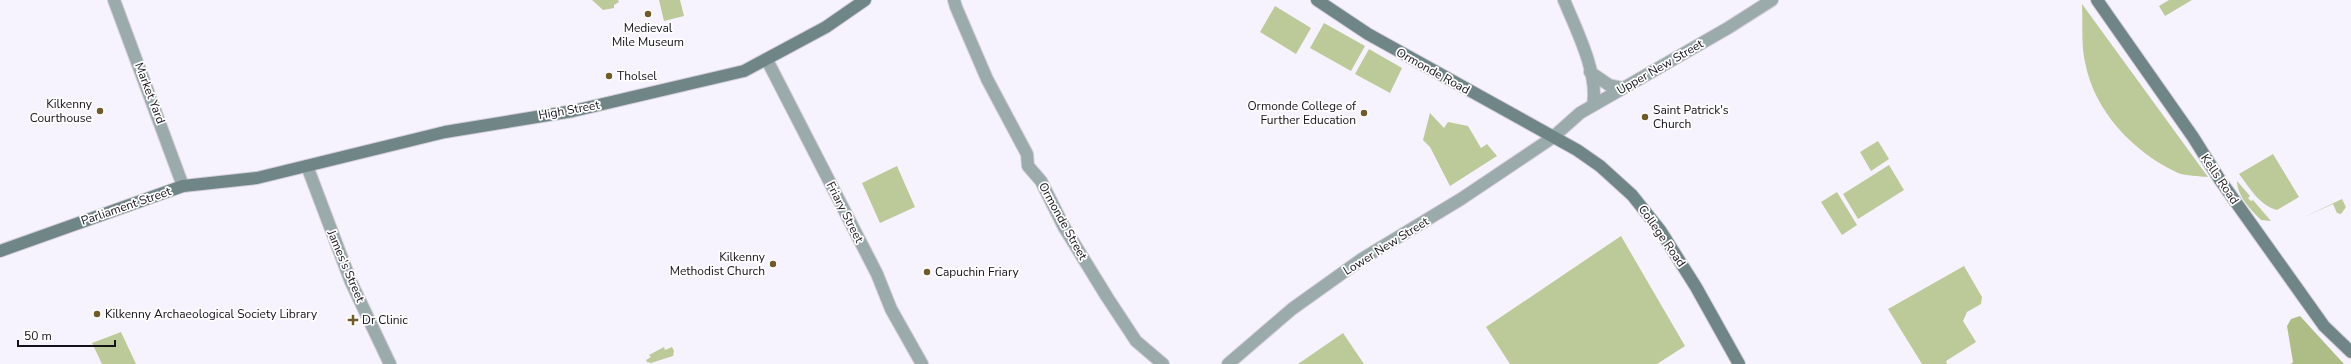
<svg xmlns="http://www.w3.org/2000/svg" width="2351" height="364" viewBox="0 0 2351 364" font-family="'Nunito Sans',sans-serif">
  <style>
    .green { fill: #bcc999 }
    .forest { fill: #aebd86 }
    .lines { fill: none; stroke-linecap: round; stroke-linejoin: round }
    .tertiary-casing { stroke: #d3cfda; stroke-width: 14 }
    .secondary-casing { stroke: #d3cfda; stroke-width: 14 }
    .tertiary { stroke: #9baaaa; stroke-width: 12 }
    .secondary { stroke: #708585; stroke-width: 12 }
    .poi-dot { fill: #6f5b2a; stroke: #fff; stroke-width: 1.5 }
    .labels { text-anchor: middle; stroke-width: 3.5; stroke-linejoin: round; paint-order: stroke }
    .poi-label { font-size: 12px; fill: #15111a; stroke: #fff; text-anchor: start }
    .street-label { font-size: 12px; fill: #15111a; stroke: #fff }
  </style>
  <rect width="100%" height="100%" fill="#f7f3fe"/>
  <path class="green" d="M 592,0 L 618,0 L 619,2 L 614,5 L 614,8 L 603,10 Z
    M 659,0 L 680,0 L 684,16 L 664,21 Z
    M 2169,0 L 2192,0 L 2165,16 L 2159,6 Z
    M 2082,4 L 2208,177 C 2199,176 2186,176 2178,173 C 2133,152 2094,111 2085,62 C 2081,44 2083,23 2082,4 Z
    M 1275,6 L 1311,28 L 1296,54 L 1260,32 Z
    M 1324,23 L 1365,46 L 1351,71 L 1310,48 Z
    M 1369,49 L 1402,68 L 1390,93 L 1355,74 Z
    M 1430,113 L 1444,128 L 1448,122 L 1468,126 L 1481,148 L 1487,144 L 1497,156 L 1450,186 L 1430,147 L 1423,140 Z
    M 1878,141 L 1889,159 L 1871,171 L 1860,152 Z
    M 2273,154 L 2299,197 L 2277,210 C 2260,206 2249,187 2239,174 Z
    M 1889,165 L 1904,190 L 1858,219 L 1843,194 Z
    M 897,166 L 915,207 L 880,223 L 862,183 Z
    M 2237,181 L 2250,196 L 2248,198 L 2251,201 L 2253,200 L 2271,221 L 2261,220 C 2251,210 2237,196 2237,181 Z
    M 1837,192 L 1857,225 L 1842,235 L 1821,202 Z
    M 2342,199 L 2346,207 L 2341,214 L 2337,213 L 2333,204 L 2302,218 Z
    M 1621,236 L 1685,346 L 1657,364 L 1510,364 L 1486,327 Z
    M 1964,266 L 1982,297 L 1981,304 L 1967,312 L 1963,321 L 1976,342 L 1946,361 L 1947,364 L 1922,364 L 1888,309 Z
    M 121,332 L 136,364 L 102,364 L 92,343 Z
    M 1343,333 L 1364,364 L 1298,364 Z
    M 664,347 L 665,350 L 672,347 L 674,351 L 673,356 L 651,363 L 647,362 L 646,360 L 651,357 L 649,355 Z"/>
  <path class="forest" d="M 2300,316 L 2344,364 L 2291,364 L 2293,362 L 2287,326 L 2291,319 Z"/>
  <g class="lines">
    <g class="tertiary-casing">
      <path id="tertiary" d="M 114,0 L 183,186
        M 954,0 L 956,7 L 987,79 L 1027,154 L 1028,166 L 1041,181 L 1064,227 L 1107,297 L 1136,341 L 1163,364
        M 1564,0 C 1576,29 1599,74 1593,105
        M 767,60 L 877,274 L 891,309 L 922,364
        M 1590,72 L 1609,85 L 1623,88
        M 307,166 L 351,282 L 390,364
        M 1228,364 L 1292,309 L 1362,259 L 1461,199 L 1552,138 L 1580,113 L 1728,28 L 1772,0"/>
    </g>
    <g class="secondary-casing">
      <path id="secondary" d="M 1317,0 L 1368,34 L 1577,150 L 1600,166 L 1632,195 L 1660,230 L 1696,287 L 1739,364
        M 2097,0 L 2193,137 L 2220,180 L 2324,326 L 2351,352
        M 0,251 L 183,186 L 257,178 L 445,132 L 573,111 L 744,71 L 826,27 L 865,0"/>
    </g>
    <use href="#tertiary" class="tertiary"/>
    <use href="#secondary" class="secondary"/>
  </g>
  <g class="poi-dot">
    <circle cx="648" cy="14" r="4"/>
    <circle cx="609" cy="76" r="4"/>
    <circle cx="100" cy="111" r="4"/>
    <circle cx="1364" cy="113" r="4"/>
    <circle cx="1645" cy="117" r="4"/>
    <circle cx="773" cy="264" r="4"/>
    <circle cx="927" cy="272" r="4"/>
    <circle cx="97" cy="314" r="4"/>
    <path d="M351 314h4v4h4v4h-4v4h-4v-4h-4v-4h4z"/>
  </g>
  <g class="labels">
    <g class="poi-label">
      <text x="648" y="32" text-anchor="middle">Medieval<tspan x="648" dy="14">Mile Museum</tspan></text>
      <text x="617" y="80">Tholsel</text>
      <text x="92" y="108" text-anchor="end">Kilkenny<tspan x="92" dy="14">Courthouse</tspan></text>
      <text x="1356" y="110" text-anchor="end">Ormonde College of<tspan x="1356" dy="14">Further Education</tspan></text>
      <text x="1653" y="114">Saint Patrick's<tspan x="1653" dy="14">Church</tspan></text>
      <text x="765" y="261" text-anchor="end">Kilkenny<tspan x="765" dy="14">Methodist Church</tspan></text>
      <text x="935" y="276">Capuchin Friary</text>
      <text x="105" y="318">Kilkenny Archaeological Society Library</text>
      <text x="362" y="324">Dr Clinic</text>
    </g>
    <g class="street-label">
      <text transform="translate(1660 67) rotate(-30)" y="4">Upper New Street</text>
      <text transform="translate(1433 71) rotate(29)" y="4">Ormonde Road</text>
      <text transform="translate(150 93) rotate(69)" y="4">Market Yard</text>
      <text transform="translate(569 110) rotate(-10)" y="4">High Street</text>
      <text transform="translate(2220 179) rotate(56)" y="4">Kells Road</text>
      <text transform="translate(126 206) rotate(-19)" y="4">Parliament Street</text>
      <text transform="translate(845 212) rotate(63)" y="4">Friary Street</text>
      <text transform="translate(1063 221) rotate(61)" y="4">Ormonde Street</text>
      <text transform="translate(1662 236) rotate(55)" y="4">College Road</text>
      <text transform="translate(1386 246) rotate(-32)" y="4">Lower New Street</text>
      <text transform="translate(346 266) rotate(67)" y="4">James's Street</text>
    </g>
  </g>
  <path d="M18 340v6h97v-6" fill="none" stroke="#15111a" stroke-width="2"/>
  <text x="24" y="340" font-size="12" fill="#15111a" stroke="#ffffff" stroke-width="3" paint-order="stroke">50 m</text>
</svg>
